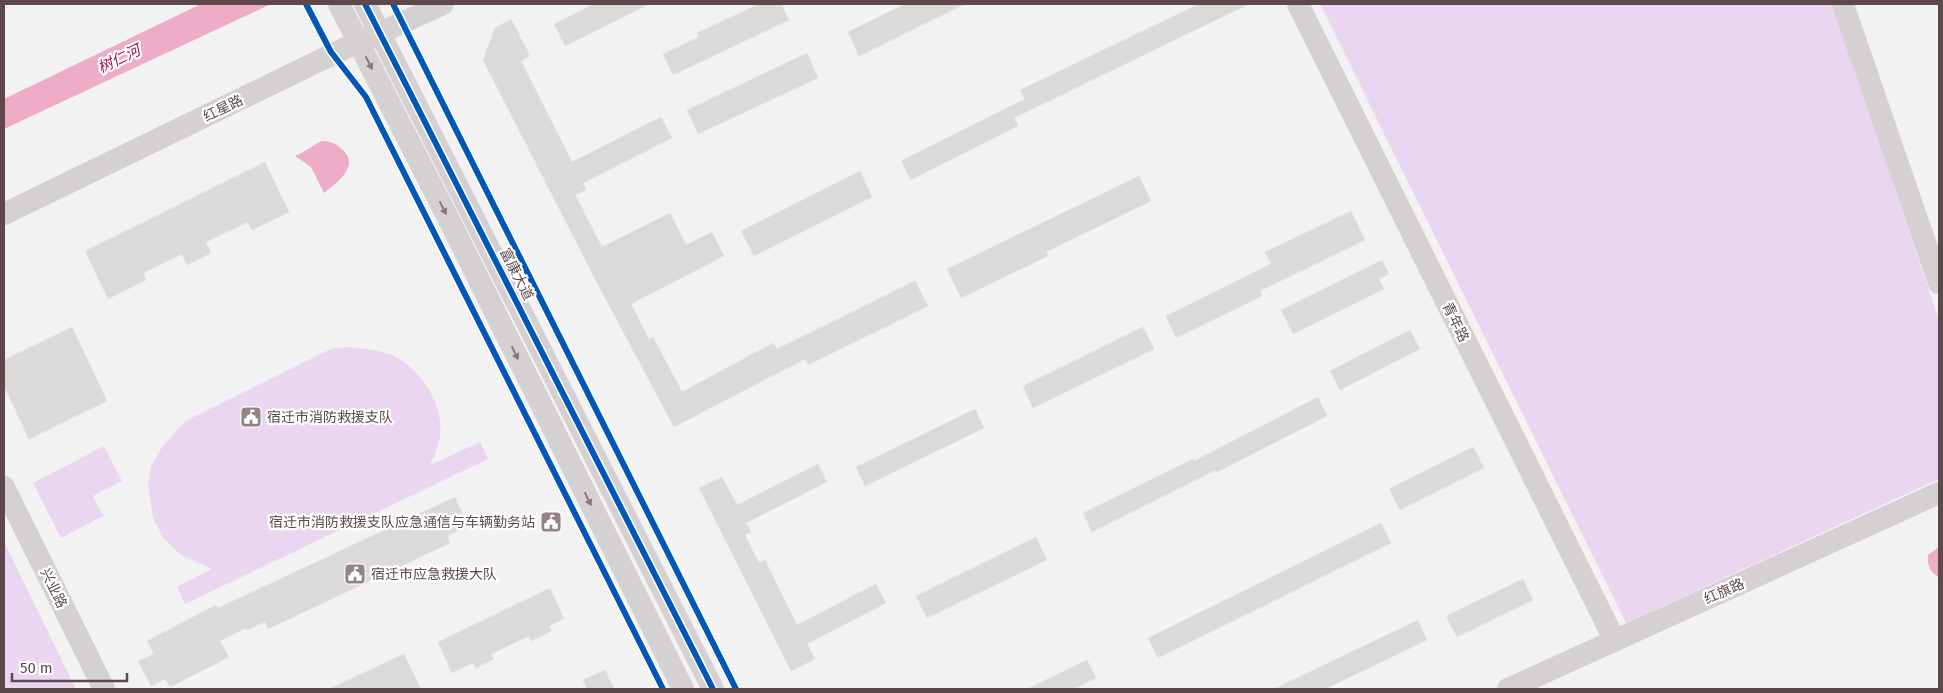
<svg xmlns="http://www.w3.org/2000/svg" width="1943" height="693" viewBox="0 0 1943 693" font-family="'Fira Sans','Noto Sans SC',sans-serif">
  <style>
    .green { fill: #ebd6f1 }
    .water { fill: #eeacc6 }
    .building { fill: #dcd9d9; stroke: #e5e4e3 }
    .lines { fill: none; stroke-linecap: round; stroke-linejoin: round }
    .minor { stroke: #d5d0d1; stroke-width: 22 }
    .cycleway-casing { stroke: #fff; stroke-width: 9 }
    .cycleway { stroke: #0057b8; stroke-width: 6 }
    .oneway { fill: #88787a }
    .labels { text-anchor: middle; stroke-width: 4.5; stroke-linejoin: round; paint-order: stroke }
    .street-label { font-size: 14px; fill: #5e484b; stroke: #fff }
    .poi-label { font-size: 14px; fill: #5e484b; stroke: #fff; text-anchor: start }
    .water-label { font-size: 15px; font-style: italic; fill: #ad0d4c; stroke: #fff }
  </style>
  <rect width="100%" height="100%" fill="#f2f2f2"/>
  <path class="green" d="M 1320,4 L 1833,4 L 1939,320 L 1939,479 L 1626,623 Z
    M 347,347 C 360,348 381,350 392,355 C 421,369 444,404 440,436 C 438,447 434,456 430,465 L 480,442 L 488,459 L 185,604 L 177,587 L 212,569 L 181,555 L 164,539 L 153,518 L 148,486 L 151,466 L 162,447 L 185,421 L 331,349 Z
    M 104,446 L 122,481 L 93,496 L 103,516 L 61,538 L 33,483 Z
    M 4,542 L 76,689 L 4,689 Z"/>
  <path class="water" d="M 201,4 L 271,4 L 4,129 L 4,99 Z
    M 322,141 C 331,141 336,144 343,150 C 360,167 337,182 324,193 L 311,167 L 295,156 C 306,152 312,145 322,141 Z
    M 1939,547 L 1939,577 C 1930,573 1927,565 1928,555 Z"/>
  <path class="building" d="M 594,4 L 649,4 L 565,46 L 554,24 Z
    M 759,4 L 781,4 L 789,20 L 673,75 L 663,54 L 699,37 L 697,33 Z
    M 905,4 L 965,4 L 859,56 L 848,32 Z
    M 1199,4 L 1249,4 L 1014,118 L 1018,126 L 911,180 L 901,161 L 1025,99 L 1020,90 Z
    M 511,19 L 530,56 L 521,61 L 572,162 L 661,117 L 672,138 L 583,183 L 586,190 L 575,195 L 602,247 L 670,213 L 686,245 L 712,232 L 724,256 L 631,304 L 649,339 L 653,337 L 682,392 L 773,343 L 777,349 L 915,281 L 928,306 L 808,365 L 805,359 L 674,427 L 595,279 L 483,60 L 495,28 Z
    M 807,53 L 818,78 L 698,134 L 687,110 Z
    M 265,162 L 289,212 L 252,230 L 248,222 L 206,242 L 211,253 L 187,265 L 182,254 L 143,273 L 146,280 L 108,299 L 85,251 Z
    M 860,171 L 872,197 L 754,256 L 741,231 Z
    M 1139,176 L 1151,201 L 1046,252 L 1048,256 L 961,298 L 947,269 Z
    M 1351,211 L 1365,240 L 1260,291 L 1262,296 L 1176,338 L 1166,316 L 1271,264 L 1265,252 Z
    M 1382,260 L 1389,274 L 1379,279 L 1384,289 L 1293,334 L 1281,310 Z
    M 72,327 L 107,401 L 29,439 L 4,386 L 4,360 Z
    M 1143,327 L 1154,349 L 1033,408 L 1023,386 Z
    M 1410,330 L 1420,349 L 1340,390 L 1330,371 Z
    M 1318,397 L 1327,416 L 1217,472 L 1216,470 L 1092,532 L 1083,513 L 1193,459 L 1194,461 Z
    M 975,409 L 984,428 L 865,486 L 856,467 Z
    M 1473,447 L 1484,468 L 1400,510 L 1389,489 Z
    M 818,464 L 827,482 L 746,523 L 751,532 L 745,535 L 759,563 L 765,560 L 797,625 L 876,584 L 886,603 L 807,644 L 815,659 L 791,671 L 699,488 L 722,477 L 737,505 Z
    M 455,497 L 468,526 L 447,536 L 450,543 L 268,629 L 265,622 L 247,630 L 246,628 L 220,641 L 229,657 L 170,687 L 165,679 L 151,686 L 138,661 L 154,654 L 147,641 L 216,605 L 218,608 Z
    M 1381,523 L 1391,543 L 1158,658 L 1148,638 Z
    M 1036,537 L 1047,560 L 927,618 L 916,596 Z
    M 1523,579 L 1533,600 L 1457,637 L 1446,616 Z
    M 550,588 L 564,619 L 549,626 L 552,631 L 531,641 L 529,636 L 491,654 L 494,659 L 476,668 L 473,663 L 452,673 L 438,642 Z
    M 1418,620 L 1427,640 L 1325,689 L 1274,689 Z
    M 404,654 L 421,689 L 329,689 Z
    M 1087,660 L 1096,678 L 1074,689 L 1027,689 Z
    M 605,670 L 614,689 L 587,689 L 583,680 Z"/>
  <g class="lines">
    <path class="minor" d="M 339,4 L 454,230 L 683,689
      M 365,4 L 713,689
      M 1298,4 L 1615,641
      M 1843,4 L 1939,283
      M 4,214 L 358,42 L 380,33 L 443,4
      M 4,487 L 104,689
      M 1508,689 L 1939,493"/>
    <g class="cycleway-casing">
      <path id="cycleway" d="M 306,4 L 331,52 L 366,97 L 663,689
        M 365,4 L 713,689
        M 393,4 L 736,689"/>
    </g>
    <use href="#cycleway" class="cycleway"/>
  </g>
  <defs><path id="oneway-solid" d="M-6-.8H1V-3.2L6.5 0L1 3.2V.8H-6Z" transform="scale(1.25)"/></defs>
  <g class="oneway">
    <use href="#oneway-solid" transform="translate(369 63) rotate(63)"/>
    <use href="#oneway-solid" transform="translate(443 208) rotate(63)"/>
    <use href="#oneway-solid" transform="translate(515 353) rotate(64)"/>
    <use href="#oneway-solid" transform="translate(588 499) rotate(64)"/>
  </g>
  <defs>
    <g id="civic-square" transform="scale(1.125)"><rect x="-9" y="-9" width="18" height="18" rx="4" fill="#928485" stroke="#fff"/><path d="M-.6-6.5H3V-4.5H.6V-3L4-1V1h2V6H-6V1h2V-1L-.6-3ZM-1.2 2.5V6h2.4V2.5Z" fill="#fff"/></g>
  </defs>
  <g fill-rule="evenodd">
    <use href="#civic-square" x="251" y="417"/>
    <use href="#civic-square" x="551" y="522"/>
    <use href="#civic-square" x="355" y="574"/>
  </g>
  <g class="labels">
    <g class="street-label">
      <text transform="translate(223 108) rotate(-26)" y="5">红星路</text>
      <text transform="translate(517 274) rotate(63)" y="5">富康大道</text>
      <text transform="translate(1456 322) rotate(64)" y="5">青年路</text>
      <text transform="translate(54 588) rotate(64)" y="5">兴业路</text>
      <text transform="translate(1724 591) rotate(-24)" y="5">红旗路</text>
    </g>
    <g class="poi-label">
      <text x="267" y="422">宿迁市消防救援支队</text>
      <text x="535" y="527" text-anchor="end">宿迁市消防救援支队应急通信与车辆勤务站</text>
      <text x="371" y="579">宿迁市应急救援大队</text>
    </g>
    <g class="water-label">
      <text transform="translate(119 59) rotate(-26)" y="5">树仁河</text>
    </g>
  </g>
  <rect width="1943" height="693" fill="none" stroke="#5e484b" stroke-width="10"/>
  <path d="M12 673v8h115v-8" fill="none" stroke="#5e484b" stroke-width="2.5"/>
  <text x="20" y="673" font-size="15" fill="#5e484b" stroke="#ffffff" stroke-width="4" paint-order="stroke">50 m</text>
</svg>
